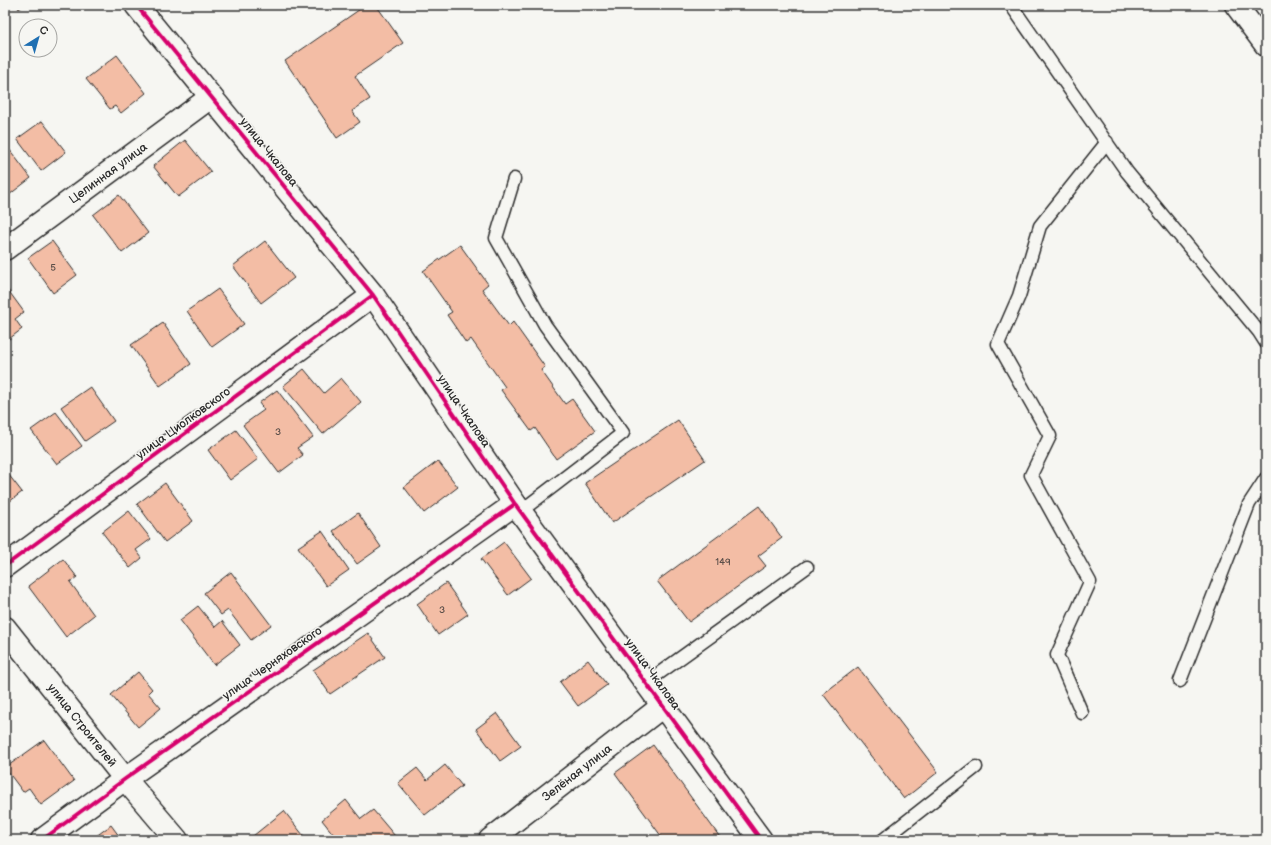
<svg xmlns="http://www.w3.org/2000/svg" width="1271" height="845" viewBox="0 0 1271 845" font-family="'Balsamiq Sans',sans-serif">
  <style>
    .building { fill: #f3bda5; stroke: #2b2b2b }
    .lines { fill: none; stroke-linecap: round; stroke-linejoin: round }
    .service-casing { stroke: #2b2b2b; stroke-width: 15 }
    .minor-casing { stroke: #2b2b2b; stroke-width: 25 }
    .tertiary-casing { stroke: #2b2b2b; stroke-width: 25 }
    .service { stroke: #f6f6f2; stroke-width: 12 }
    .minor { stroke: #f6f6f2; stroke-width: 22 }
    .tertiary { stroke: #f6f6f2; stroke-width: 22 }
    .cycleway-casing { stroke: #f6f6f2; stroke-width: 6 }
    .cycleway { stroke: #d6006c; stroke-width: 4 }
    .labels { text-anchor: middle; stroke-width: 3; stroke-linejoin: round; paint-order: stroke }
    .number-label { font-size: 10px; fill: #5d504a }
    .street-label { font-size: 12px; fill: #2b2b2b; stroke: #f6f6f2 }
  </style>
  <rect width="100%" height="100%" fill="#f6f6f2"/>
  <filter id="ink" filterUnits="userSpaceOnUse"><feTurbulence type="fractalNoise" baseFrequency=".025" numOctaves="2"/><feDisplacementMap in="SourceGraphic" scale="8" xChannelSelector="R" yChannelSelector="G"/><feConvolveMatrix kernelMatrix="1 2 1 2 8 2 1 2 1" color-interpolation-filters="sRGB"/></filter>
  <g filter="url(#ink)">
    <path class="building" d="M 16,5 L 24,5 L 19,9 Z
      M 366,5 L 376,5 L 403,43 L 355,76 L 370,99 L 352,111 L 360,122 L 337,138 L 285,61 Z
      M 117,55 L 146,93 L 121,113 L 115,106 L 110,109 L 86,79 Z
      M 42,121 L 66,152 L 41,171 L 17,139 Z
      M 185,140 L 211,172 L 178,197 L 153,166 Z
      M 6,145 L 31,178 L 5,198 L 5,146 Z
      M 119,195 L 148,233 L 122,253 L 93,215 Z
      M 52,241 L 77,275 L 53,293 L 28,258 Z
      M 265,241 L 294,278 L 261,303 L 233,266 Z
      M 460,245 L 488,284 L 482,289 L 509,326 L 513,322 L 545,367 L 541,370 L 565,404 L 572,399 L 595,431 L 556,459 L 535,428 L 531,431 L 501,390 L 505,387 L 471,339 L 466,343 L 447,315 L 452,312 L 423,271 Z
      M 5,286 L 24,312 L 15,319 L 22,329 L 5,342 Z
      M 218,289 L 244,324 L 212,347 L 187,311 Z
      M 163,323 L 191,364 L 160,386 L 131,345 Z
      M 304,369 L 324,393 L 341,378 L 361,402 L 323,434 L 283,386 Z
      M 90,387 L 114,421 L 85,441 L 61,407 Z
      M 277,390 L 313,437 L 297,448 L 303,455 L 279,473 L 243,425 L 264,410 L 259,403 Z
      M 56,412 L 82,446 L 57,464 L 31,430 Z
      M 678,420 L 705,460 L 612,523 L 585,483 Z
      M 236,430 L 258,459 L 230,480 L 208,450 Z
      M 438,461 L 458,487 L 424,513 L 404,487 Z
      M 5,470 L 22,492 L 5,505 Z
      M 165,483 L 193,521 L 165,542 L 137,504 Z
      M 759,506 L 782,538 L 758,556 L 766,566 L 689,622 L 657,581 Z
      M 129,511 L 151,539 L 136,550 L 142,558 L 130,568 L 102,532 Z
      M 358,513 L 381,547 L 357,564 L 333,531 Z
      M 322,531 L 349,570 L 326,586 L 298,547 Z
      M 504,542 L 531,578 L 508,595 L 481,559 Z
      M 63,559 L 77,577 L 70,582 L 94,615 L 66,637 L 28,586 Z
      M 231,572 L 271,625 L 251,640 L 228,610 L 221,615 L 204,593 Z
      M 446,583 L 468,614 L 438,635 L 417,604 Z
      M 198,606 L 215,627 L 222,621 L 240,645 L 214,665 L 180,620 Z
      M 368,633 L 385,657 L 330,694 L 313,670 Z
      M 588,660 L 607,685 L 578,706 L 560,682 Z
      M 858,667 L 938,772 L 904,799 L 823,694 Z
      M 138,672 L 152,689 L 148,693 L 161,708 L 138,727 L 111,695 Z
      M 497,713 L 521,746 L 500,761 L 476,729 Z
      M 44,740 L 74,781 L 41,805 L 29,788 L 23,792 L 5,768 Z
      M 653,745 L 722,840 L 664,840 L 615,773 Z
      M 445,765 L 462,786 L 425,815 L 398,783 L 417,768 L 427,780 Z
      M 346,800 L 361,819 L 373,810 L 395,836 L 390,840 L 338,840 L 322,820 Z
      M 284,811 L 307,840 L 248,840 Z
      M 111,825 L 122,840 L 91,840 Z"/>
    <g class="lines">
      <g class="service-casing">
        <path id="service" d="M 1011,5 L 1127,172 L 1259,332 L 1266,343
          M 514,179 L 496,238 L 545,325 L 623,433 L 521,511
          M 1180,681 L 1249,504 L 1266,478
          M 647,682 L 807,567
          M 1082,713 L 1057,655 L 1090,582 L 1031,475 L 1050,436 L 998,344 L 1019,296 L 1040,226 L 1107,142
          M 883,840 L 976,767"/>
      </g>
      <g class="minor-casing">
        <g id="minor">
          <path d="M 136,5 L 373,295 L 515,504 L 761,840"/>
          <path d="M 1236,5 L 1266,45"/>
          <path id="s1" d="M 5,249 L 211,97"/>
          <path d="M 5,566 L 373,295"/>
          <path d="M 42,840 L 125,779 L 515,504"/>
          <path id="s2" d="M 490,840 L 664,705"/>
        </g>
      </g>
      <g class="tertiary-casing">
        <g id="tertiary">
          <path id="s3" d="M 5,628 L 125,779 L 177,840"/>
        </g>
      </g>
      <use href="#service" class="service"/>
      <use href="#minor" class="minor"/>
      <use href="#tertiary" class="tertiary"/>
      <g class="cycleway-casing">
        <path id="cycleway" d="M 136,5 L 373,295 L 515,504 L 761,840
          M 5,566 L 373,295
          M 42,840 L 125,779 L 515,504"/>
      </g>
      <use href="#cycleway" class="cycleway"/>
    </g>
  </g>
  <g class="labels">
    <g class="number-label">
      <text x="53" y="271">5</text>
      <text x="278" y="435">3</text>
      <text x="723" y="565">149</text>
      <text x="442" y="613">3</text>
    </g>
    <g class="street-label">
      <text transform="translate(269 152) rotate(51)" y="4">улица Чкалова</text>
      <text dy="4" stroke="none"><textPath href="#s1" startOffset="128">Целинная улица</textPath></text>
      <text transform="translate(464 411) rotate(56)" y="4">улица Чкалова</text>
      <text transform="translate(183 423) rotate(-36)" y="4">улица Циолковского</text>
      <text transform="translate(272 663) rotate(-35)" y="4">улица Черняховского</text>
      <text transform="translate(653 674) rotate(54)" y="4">улица Чкалова</text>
      <text dy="4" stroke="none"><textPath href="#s3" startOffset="124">улица Строителей</textPath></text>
      <text dy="4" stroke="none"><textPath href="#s2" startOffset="110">Зелёная улица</textPath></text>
    </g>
  </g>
  <rect width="1271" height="845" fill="none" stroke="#f6f6f2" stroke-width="20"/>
  <rect x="10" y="10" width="1251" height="825" fill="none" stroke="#2b2b2b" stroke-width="1.5" filter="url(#ink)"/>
  <g transform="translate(38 38) rotate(37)"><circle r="19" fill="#f6f6f2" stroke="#a5a5a2"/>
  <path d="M0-3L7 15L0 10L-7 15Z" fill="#1f6fb2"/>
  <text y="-6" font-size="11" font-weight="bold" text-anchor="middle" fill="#2b2b2b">С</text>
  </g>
</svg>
